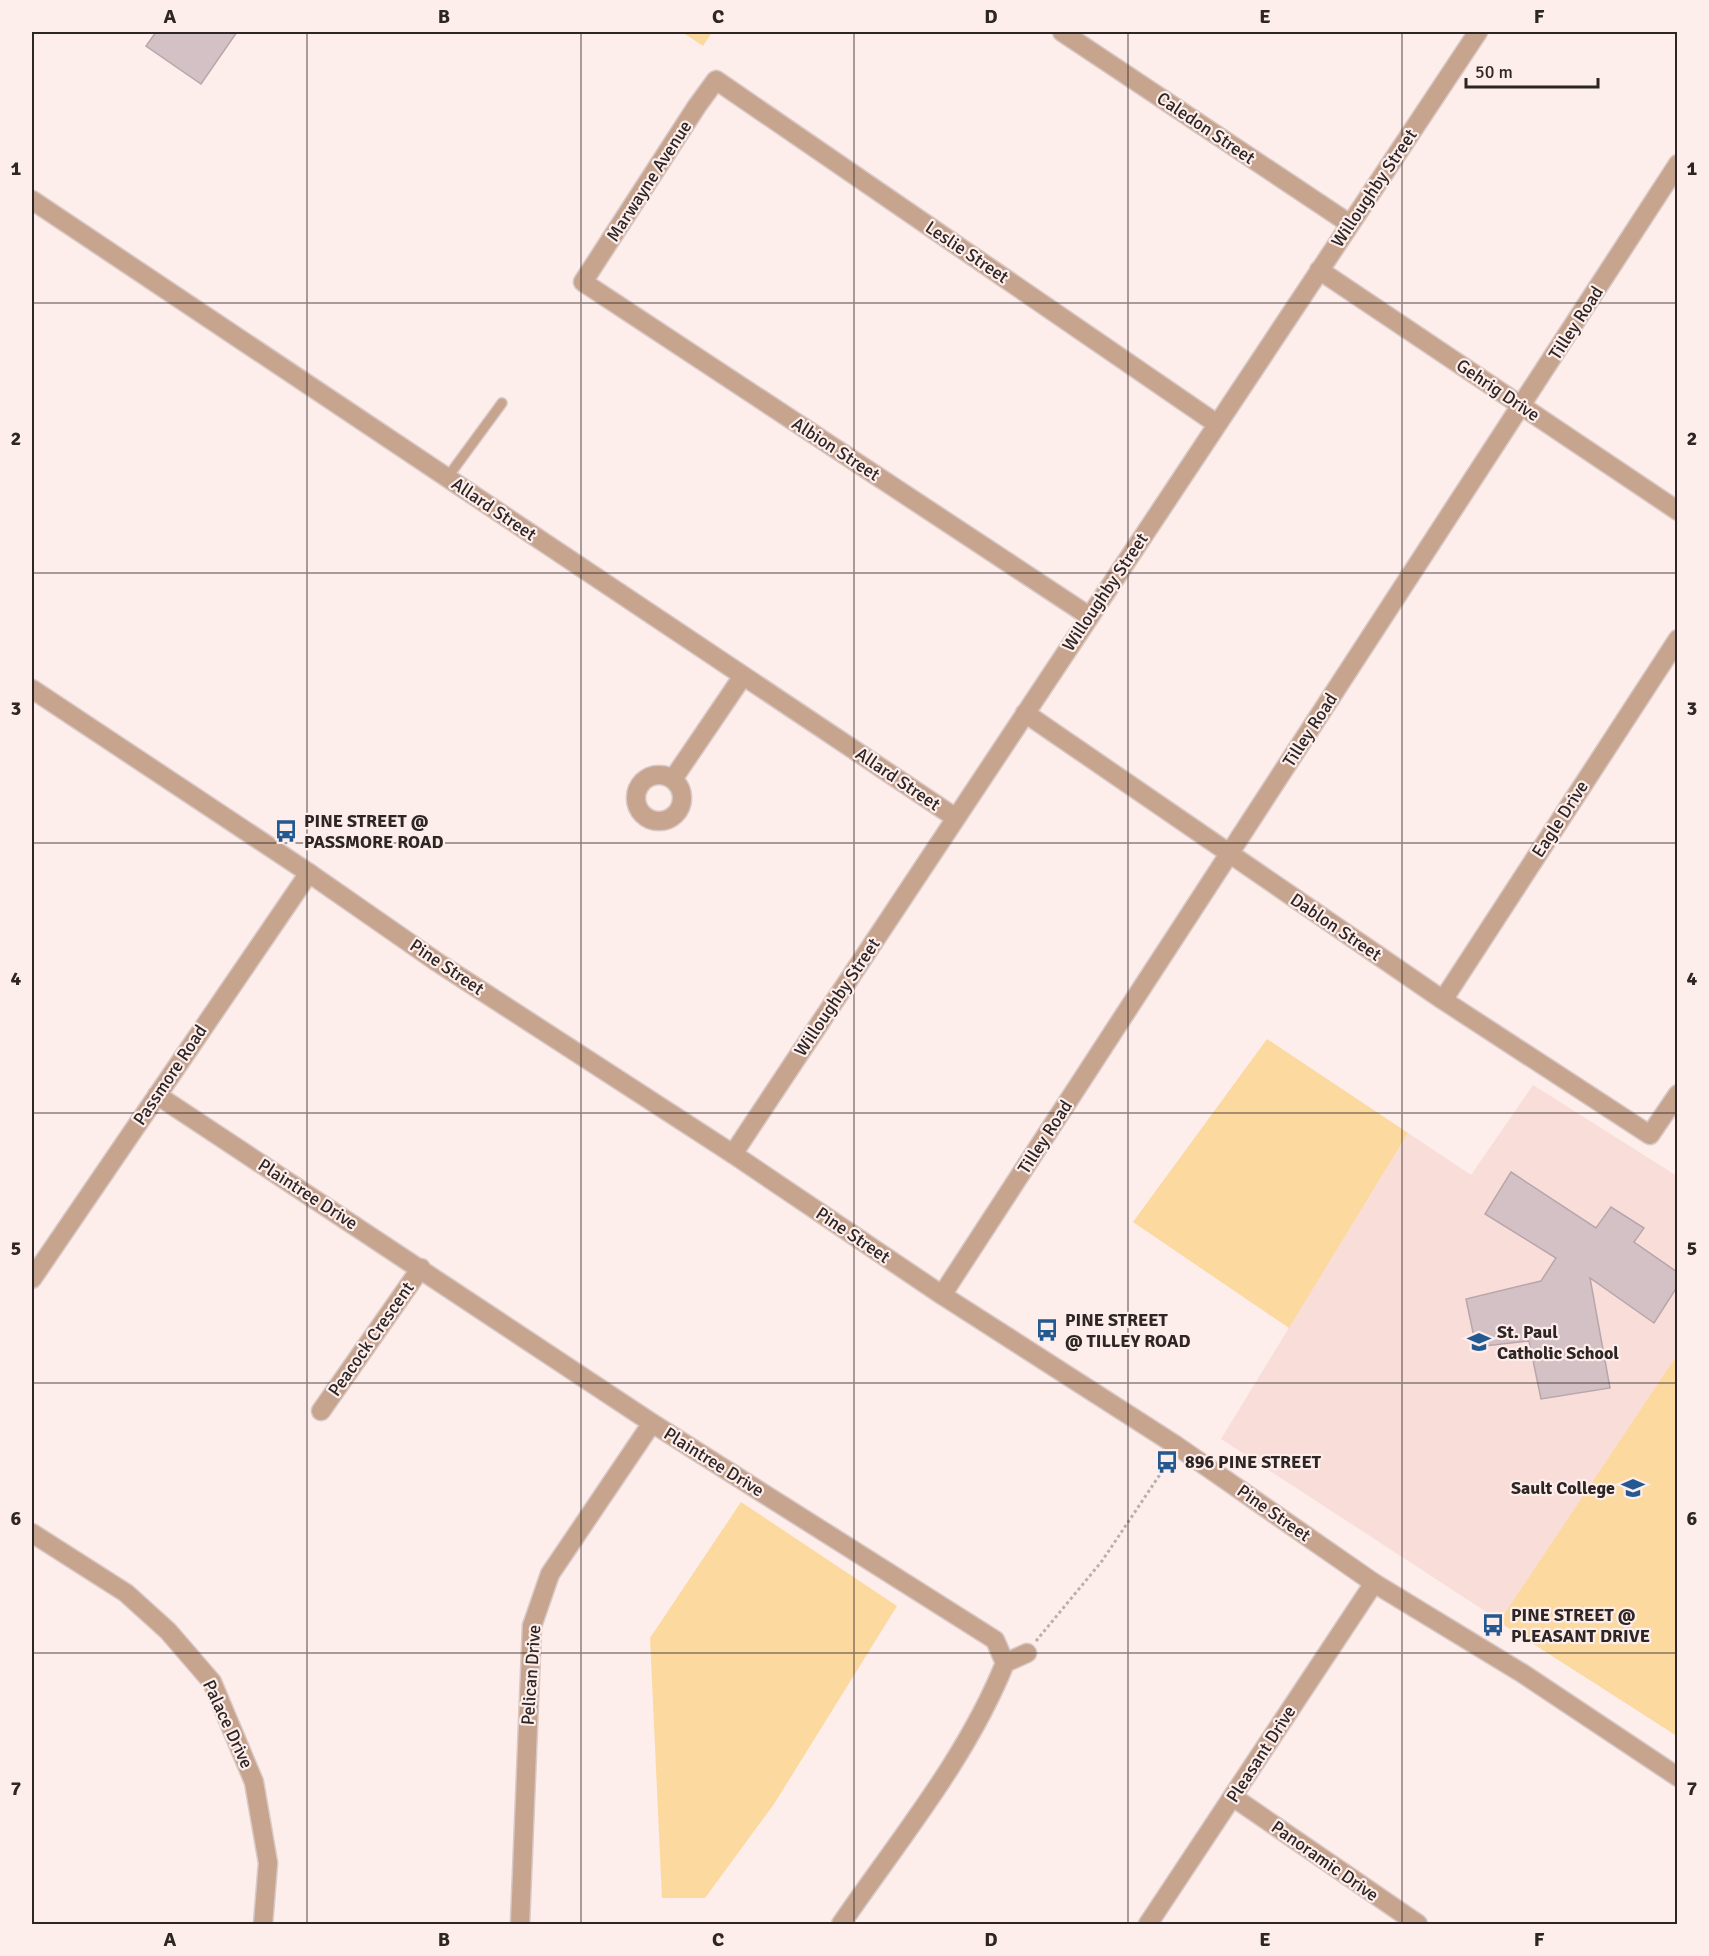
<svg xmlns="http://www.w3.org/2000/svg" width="1709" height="1956" viewBox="0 0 1709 1956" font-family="Signika,sans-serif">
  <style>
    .built { fill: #f9ddd9 }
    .green { fill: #fbd99f }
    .building { fill: #d4c1c6; stroke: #b8a6ab; stroke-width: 1.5 }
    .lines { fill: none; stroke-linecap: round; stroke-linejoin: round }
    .service-casing { stroke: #d8c9c7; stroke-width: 12 }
    .minor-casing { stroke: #d8c9c7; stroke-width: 21 }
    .tertiary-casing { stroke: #d8c9c7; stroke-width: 21 }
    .path { stroke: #bbaeac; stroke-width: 3; stroke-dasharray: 3 3; stroke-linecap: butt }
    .service { stroke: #c7a48e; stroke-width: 9 }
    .minor { stroke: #c7a48e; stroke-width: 18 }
    .tertiary { stroke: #c7a48e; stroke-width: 18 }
    .grid { fill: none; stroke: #2d2625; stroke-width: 1.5; stroke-opacity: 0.55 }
    .labels { text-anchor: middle; stroke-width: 4.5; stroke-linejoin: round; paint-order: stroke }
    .street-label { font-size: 18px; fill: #2d2625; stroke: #fdedeb }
    .poi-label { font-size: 18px; font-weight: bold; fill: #2d2625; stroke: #fdedeb; text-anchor: start }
    .neatline { fill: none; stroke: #2d2625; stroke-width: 2 }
    .grid-label { font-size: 20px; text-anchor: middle; font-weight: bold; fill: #2d2625 }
  </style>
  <rect width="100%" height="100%" fill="#fdedeb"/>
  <path class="built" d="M 1533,1085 L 1677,1176 L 1677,1736 L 1221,1439 L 1408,1133 L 1471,1175 Z"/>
  <path class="green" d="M 682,32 L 712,32 L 703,46 Z
    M 1267,1039 L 1408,1133 L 1289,1328 L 1133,1222 Z
    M 1677,1355 L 1678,1603 L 1675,1606 L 1678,1608 L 1677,1736 L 1499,1622 Z
    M 741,1502 L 897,1606 L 774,1804 L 705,1898 L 662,1898 L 650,1638 Z"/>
  <path class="building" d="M 156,32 L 237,32 L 201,84 L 146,46 Z
    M 1511,1172 L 1596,1228 L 1611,1207 L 1644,1228 L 1634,1242 L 1677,1272 L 1677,1287 L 1654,1323 L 1590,1278 L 1610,1388 L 1541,1399 L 1529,1341 L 1476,1347 L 1466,1299 L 1541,1281 L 1556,1258 L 1485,1214 Z"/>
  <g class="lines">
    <g class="service-casing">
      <path id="service" d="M 447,478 L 502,403"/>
    </g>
    <g class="minor-casing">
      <path id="minor" d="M 1062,32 L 1350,224
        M 32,200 L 956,818
        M 1319,270 L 1678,511
        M 1089,616 L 583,282 L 697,106 L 716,80 L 1217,424
        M 1025,713 L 1443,1000 L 1650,1135 L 1678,1094
        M636 798a23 23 0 1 1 46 0a23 23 0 1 1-46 0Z
        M 673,779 L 743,676
        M 1443,1000 L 1678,639
        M 157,1095 L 652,1423 L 995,1640 L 1005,1663 C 967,1758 898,1841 841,1924
        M 733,1154 L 1478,32
        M 32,1279 L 309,873
        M 942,1295 L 1678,164
        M 321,1411 L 421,1268
        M 32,1533 L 126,1593 L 168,1631 L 212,1682 L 254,1782 L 268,1863 L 263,1924
        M 1005,1663 L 1027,1653
        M 1233,1797 L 1418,1924
        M 520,1924 L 532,1626 L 550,1574 L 652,1423
        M 1148,1924 L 1374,1583"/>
    </g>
    <g class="tertiary-casing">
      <path id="tertiary" d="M 32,689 L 309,873 L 437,962 L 733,1154 L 942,1295 L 1174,1444 L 1374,1583 L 1522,1673 L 1678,1777"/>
    </g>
    <path class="path" d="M 1036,1641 L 1102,1561 L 1169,1461"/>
    <use href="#service" class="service"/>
    <use href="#minor" class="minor"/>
    <use href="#tertiary" class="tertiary"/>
  </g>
  <path class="grid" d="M 307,32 L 307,1924M 581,32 L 581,1924M 854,32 L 854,1924M 1128,32 L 1128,1924M 1402,32 L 1402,1924M 32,303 L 1678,303M 32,573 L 1678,573M 32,843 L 1678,843M 32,1113 L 1678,1113M 32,1383 L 1678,1383M 32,1653 L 1678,1653"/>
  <defs>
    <g id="bus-bare" transform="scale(1.8)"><path d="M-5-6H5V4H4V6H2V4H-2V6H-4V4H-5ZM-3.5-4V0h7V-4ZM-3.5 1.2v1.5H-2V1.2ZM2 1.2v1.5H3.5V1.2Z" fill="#235890" stroke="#fdedeb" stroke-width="2.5" paint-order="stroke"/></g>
    <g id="school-bare" transform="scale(1.8)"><path d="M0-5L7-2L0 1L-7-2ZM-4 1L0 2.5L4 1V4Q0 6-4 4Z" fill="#235890" stroke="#fdedeb" stroke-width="2.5" paint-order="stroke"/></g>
    <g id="university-bare" transform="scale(1.8)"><path d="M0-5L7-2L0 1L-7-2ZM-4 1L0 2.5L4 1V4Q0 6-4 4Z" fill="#235890" stroke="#fdedeb" stroke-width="2.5" paint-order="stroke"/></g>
  </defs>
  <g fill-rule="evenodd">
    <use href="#bus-bare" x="286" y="831"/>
    <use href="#bus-bare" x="1047" y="1330"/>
    <use href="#school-bare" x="1479" y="1342"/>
    <use href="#bus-bare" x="1167" y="1462"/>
    <use href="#university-bare" x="1633" y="1488"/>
    <use href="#bus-bare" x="1493" y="1625"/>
  </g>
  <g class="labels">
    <g class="street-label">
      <text transform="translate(1206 128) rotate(34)" y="6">Caledon Street</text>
      <text transform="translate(649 181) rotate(-57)" y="6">Marwayne Avenue</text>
      <text transform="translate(1374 188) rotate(-56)" y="6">Willoughby Street</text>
      <text transform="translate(967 252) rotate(34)" y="6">Leslie Street</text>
      <text transform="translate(1576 323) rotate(-57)" y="6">Tilley Road</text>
      <text transform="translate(1498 390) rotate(34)" y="6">Gehrig Drive</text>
      <text transform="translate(836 449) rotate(33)" y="6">Albion Street</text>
      <text transform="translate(494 509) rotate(34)" y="6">Allard Street</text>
      <text transform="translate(1105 592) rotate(-56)" y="6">Willoughby Street</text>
      <text transform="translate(1310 730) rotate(-57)" y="6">Tilley Road</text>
      <text transform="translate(898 779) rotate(34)" y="6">Allard Street</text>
      <text transform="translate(1560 819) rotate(-57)" y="6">Eagle Drive</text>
      <text transform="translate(1336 927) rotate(34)" y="6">Dablon Street</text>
      <text transform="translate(447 967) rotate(34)" y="6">Pine Street</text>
      <text transform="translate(837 997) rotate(-56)" y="6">Willoughby Street</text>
      <text transform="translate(170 1075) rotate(-56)" y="6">Passmore Road</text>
      <text transform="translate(1045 1137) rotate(-57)" y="6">Tilley Road</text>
      <text transform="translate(308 1194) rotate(33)" y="6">Plaintree Drive</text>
      <text transform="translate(853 1235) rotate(34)" y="6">Pine Street</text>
      <text transform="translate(371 1339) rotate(-55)" y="6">Peacock Crescent</text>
      <text transform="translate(714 1462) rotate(32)" y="6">Plaintree Drive</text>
      <text transform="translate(1274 1513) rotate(35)" y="6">Pine Street</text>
      <text transform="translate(531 1675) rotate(-86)" y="6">Pelican Drive</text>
      <text transform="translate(228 1724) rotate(65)" y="6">Palace Drive</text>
      <text transform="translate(1261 1754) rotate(-57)" y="6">Pleasant Drive</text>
      <text transform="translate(1325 1861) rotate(35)" y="6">Panoramic Drive</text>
    </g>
    <g class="poi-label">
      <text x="304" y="827">PINE STREET @<tspan x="304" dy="21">PASSMORE ROAD</tspan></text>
      <text x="1065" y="1326">PINE STREET<tspan x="1065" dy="21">@ TILLEY ROAD</tspan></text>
      <text x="1497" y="1338">St. Paul<tspan x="1497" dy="21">Catholic School</tspan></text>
      <text x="1185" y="1468">896 PINE STREET</text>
      <text x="1615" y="1494" text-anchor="end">Sault College</text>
      <text x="1511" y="1621">PINE STREET @<tspan x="1511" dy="21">PLEASANT DRIVE</tspan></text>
    </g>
  </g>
  <rect width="1709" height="1956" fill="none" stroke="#fdedeb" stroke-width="66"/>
  <path d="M1466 78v9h132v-9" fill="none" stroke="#2d2625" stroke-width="3"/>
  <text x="1475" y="78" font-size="18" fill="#2d2625" stroke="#fdedeb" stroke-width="4.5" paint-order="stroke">50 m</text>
  <rect x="33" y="33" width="1643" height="1890" class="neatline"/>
  <g class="grid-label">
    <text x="170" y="23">A</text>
    <text x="444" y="23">B</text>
    <text x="718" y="23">C</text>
    <text x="991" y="23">D</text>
    <text x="1265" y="23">E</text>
    <text x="1539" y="23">F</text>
    <text x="16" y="175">1</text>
    <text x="1692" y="175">1</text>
    <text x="16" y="445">2</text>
    <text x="1692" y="445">2</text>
    <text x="16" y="715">3</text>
    <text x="1692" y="715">3</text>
    <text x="16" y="985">4</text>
    <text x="1692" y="985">4</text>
    <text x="16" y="1255">5</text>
    <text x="1692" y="1255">5</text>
    <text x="16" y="1525">6</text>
    <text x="1692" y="1525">6</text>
    <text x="16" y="1795">7</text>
    <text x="1692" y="1795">7</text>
    <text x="170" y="1946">A</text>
    <text x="444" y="1946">B</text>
    <text x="718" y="1946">C</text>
    <text x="991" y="1946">D</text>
    <text x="1265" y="1946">E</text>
    <text x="1539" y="1946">F</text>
  </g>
</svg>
